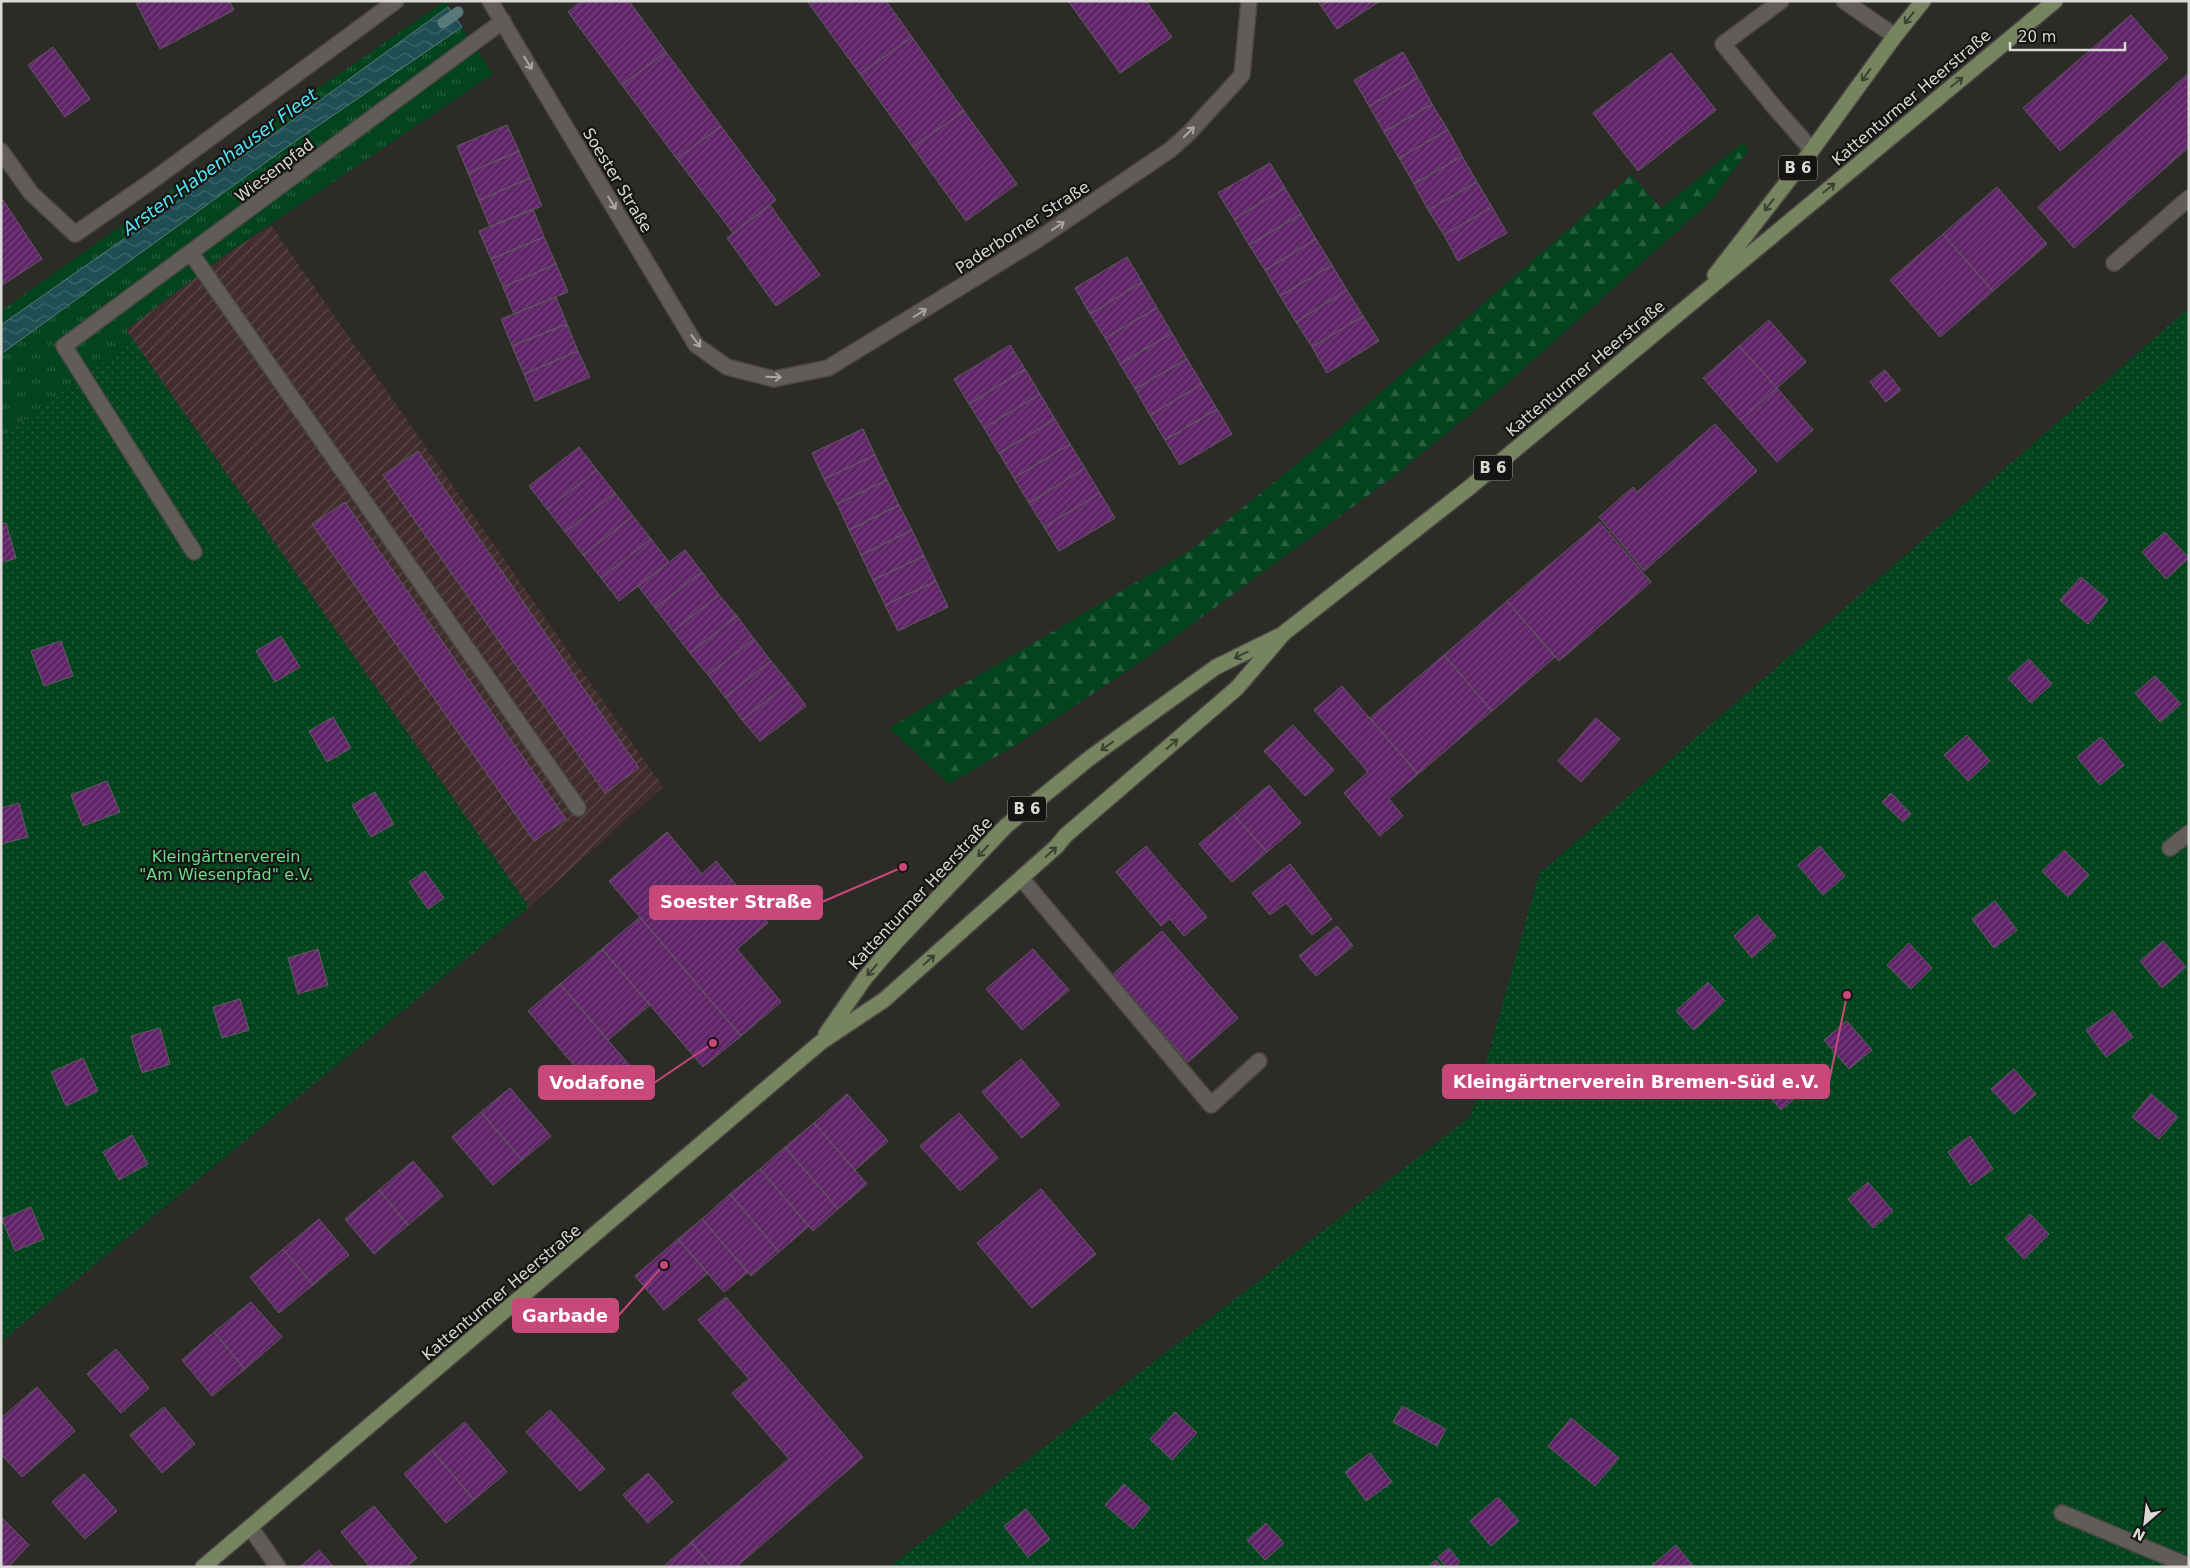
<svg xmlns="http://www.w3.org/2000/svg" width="2190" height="1568" viewBox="0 0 2190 1568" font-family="'DejaVu Sans',sans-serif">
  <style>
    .industrial { fill: url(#industrial-furrows) }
    .grass { fill: url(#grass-dots) }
    .forest { fill: url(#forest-firs) }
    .park { fill: url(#park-tufts) }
    .water { fill: url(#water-waves); stroke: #58787a }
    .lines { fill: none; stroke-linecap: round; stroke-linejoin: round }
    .stream { stroke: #58787a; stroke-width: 11 }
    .building { fill: url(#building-hatch); stroke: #605c60 }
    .minor-casing { stroke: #494643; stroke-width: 18 }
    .major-casing { stroke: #494643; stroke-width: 18 }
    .minor { stroke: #605d59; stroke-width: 15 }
    .major { stroke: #76855f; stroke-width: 15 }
    .oneway { stroke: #3c4131 }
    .oneway2 { stroke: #a9a7a4 }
    .labels { text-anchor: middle; stroke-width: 4.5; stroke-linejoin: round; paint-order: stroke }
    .shield { fill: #151412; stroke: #9f9e9b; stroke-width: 1 }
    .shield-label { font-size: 15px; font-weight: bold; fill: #dad9d6 }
    .street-label { font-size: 16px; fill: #dad9d6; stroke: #151412 }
    .park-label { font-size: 16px; fill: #6bde8d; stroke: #151412 }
    .water-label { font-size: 18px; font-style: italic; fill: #52e6f6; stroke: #151412 }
    .leader { fill: none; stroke: #c8487a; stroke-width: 2 }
    .callout-dot { fill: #c8487a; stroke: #151412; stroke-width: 2 }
    .callout { fill: #c8487a; stroke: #c8487a; stroke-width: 2 }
    .callout-label { font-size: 18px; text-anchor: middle; font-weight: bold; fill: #fff }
  </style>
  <defs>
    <pattern id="industrial-furrows" width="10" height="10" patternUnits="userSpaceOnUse" patternTransform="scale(1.25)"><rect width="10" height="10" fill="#412d2e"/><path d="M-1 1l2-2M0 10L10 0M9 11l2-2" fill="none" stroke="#5c4b4c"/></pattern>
    <pattern id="grass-dots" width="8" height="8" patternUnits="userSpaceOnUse" patternTransform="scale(1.25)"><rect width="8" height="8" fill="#03441e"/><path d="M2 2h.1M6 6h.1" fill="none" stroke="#275e3e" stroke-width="1.8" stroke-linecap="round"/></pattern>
    <pattern id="forest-firs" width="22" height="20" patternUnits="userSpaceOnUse" patternTransform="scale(1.25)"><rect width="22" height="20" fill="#03441e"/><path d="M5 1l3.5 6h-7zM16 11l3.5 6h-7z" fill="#275e3e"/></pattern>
    <pattern id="park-tufts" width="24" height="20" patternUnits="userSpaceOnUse" patternTransform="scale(1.25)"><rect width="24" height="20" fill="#03441e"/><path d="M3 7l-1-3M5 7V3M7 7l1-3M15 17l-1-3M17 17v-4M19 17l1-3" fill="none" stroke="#275e3e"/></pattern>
    <pattern id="water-waves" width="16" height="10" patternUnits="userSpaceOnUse" patternTransform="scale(1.25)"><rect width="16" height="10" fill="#204e53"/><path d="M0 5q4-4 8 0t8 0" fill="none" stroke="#40676b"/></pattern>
    <pattern id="building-hatch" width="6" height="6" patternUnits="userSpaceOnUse" patternTransform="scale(1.25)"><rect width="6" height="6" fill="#5f2467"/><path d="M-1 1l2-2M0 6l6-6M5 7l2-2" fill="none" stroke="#75437c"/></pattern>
  </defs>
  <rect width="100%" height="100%" fill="#2d2b27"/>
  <path class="industrial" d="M 271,225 L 663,787 L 529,907 L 126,330 L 225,255 Z"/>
  <path class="grass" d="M 2189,308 L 2189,1567 L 889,1567 L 1471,1116 L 1539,874 Z
    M 134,341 L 529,907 L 1,1342 L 1,437 L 83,376 Z"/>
  <path class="forest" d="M 1743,143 L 1749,150 L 1712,200 L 1508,383 L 1392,478 L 1142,661 L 1016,745 L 949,784 L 889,728 L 1191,550 L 1333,434 L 1631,175 L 1661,208 Z"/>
  <path class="park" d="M 445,1 L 493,74 L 225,255 L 126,330 L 134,341 L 83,376 L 1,437 L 1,311 L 195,173 Z"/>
  <path class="water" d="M 448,7 L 462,27 L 284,149 L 1,354 L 1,325 L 271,136 Z"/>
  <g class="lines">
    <path class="stream" d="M 443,23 L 458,12"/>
  </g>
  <path class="building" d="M 135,1 L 229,1 L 234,10 L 160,49 Z
    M 581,1 L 629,1 L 666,52 L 622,85 L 568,12 Z
    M 807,1 L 886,1 L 912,37 L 860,74 Z
    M 1068,1 L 1146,1 L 1172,37 L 1120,73 Z
    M 1318,1 L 1329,1 L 1321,6 Z
    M 1329,1 L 1380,1 L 1337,29 L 1321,6 Z
    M 2131,15 L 2168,58 L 2060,151 L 2023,108 Z
    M 912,37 L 964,111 L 913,147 L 860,74 Z
    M 53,47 L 90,99 L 65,117 L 28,65 Z
    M 666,52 L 721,126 L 677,159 L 622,85 Z
    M 1403,52 L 1418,78 L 1369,106 L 1354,80 Z
    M 1671,53 L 1716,110 L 1638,171 L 1593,113 Z
    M 2189,73 L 2189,147 L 2074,248 L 2038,207 Z
    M 1418,78 L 1432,104 L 1384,132 L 1369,106 Z
    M 1432,104 L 1448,130 L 1399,158 L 1384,132 Z
    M 964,111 L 1017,184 L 966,221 L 913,147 Z
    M 507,125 L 519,151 L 468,173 L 457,146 Z
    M 721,126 L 776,200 L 733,233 L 677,159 Z
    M 1448,130 L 1462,156 L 1414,184 L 1399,158 Z
    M 519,151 L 530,178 L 479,200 L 468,173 Z
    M 1462,156 L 1477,182 L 1428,210 L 1414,184 Z
    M 1270,163 L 1285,188 L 1234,219 L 1218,193 Z
    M 530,178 L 542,206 L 490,227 L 479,200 Z
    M 1477,182 L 1492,207 L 1444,235 L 1428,210 Z
    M 1997,187 L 2047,244 L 1993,291 L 1943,234 Z
    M 1285,188 L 1301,214 L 1249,245 L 1234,219 Z
    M 1,197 L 42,259 L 1,286 Z
    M 770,205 L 820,275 L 776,306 L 727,238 Z
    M 1492,207 L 1507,233 L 1458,261 L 1444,235 Z
    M 533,209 L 544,237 L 491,259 L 479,231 Z
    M 1301,214 L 1316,239 L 1265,270 L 1249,245 Z
    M 1943,234 L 1993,291 L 1940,337 L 1890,280 Z
    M 544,237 L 556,264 L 503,287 L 491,259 Z
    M 1316,239 L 1332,265 L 1280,296 L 1265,270 Z
    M 1127,257 L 1142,282 L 1090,314 L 1075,288 Z
    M 556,264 L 568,292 L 514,314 L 503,287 Z
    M 1332,265 L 1347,290 L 1296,322 L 1280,296 Z
    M 1142,282 L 1157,308 L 1105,338 L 1090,314 Z
    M 1347,290 L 1363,316 L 1312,347 L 1296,322 Z
    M 556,297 L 567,324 L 512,346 L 501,319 Z
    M 1157,308 L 1172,333 L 1120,364 L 1105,338 Z
    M 1363,316 L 1379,341 L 1327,373 L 1312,347 Z
    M 1769,320 L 1806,362 L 1777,388 L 1739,346 Z
    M 567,324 L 578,351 L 524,374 L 512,346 Z
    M 1172,333 L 1187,359 L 1135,389 L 1120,364 Z
    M 1010,345 L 1025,369 L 969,404 L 954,379 Z
    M 1739,346 L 1777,388 L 1740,420 L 1703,378 Z
    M 578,351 L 590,377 L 535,401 L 524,374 Z
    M 1187,359 L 1202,384 L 1150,415 L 1135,389 Z
    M 1025,369 L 1040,394 L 984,428 L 969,404 Z
    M 1885,370 L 1901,390 L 1886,402 L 1870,382 Z
    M 1202,384 L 1217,409 L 1165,440 L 1150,415 Z
    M 1777,388 L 1813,430 L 1777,462 L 1740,420 Z
    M 1040,394 L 1055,419 L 999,453 L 984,428 Z
    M 1217,409 L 1232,434 L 1180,465 L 1165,440 Z
    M 1055,419 L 1070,444 L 1014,478 L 999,453 Z
    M 1715,424 L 1757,471 L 1644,571 L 1599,517 L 1633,487 L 1637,492 Z
    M 863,429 L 875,455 L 824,479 L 812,453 Z
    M 1070,444 L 1085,468 L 1029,503 L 1014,478 Z
    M 579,447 L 597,470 L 547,509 L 529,486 Z
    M 418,451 L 639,768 L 605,793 L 383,475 Z
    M 875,455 L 887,480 L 837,504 L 824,479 Z
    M 1085,468 L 1100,493 L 1044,527 L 1029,503 Z
    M 597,470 L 615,493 L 565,532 L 547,509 Z
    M 887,480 L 899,505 L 849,530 L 837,504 Z
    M 615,493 L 633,516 L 583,555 L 565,532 Z
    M 1100,493 L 1115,518 L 1059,551 L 1044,527 Z
    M 345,502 L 566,819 L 534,841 L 312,524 Z
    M 899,505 L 912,530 L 861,555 L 849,530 Z
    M 633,516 L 651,539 L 601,578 L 583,555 Z
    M 1600,522 L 1651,582 L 1559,661 L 1507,601 Z
    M 6,523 L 16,558 L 1,563 L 1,524 Z
    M 912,530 L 924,556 L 873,580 L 861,555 Z
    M 2165,532 L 2189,558 L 2166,579 L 2142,552 Z
    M 651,539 L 669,562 L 619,601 L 601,578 Z
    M 685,550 L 702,572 L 655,608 L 638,586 Z
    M 924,556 L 936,581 L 885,605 L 873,580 Z
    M 702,572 L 719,595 L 673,631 L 655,608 Z
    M 2081,577 L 2108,600 L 2088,624 L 2060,600 Z
    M 936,581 L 948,607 L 898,631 L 885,605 Z
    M 719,595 L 737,616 L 690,653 L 673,631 Z
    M 1507,601 L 1555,657 L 1492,711 L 1444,655 Z
    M 737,616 L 754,639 L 708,675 L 690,653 Z
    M 281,636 L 300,667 L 275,682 L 256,651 Z
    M 754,639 L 771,661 L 725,697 L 708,675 Z
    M 61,641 L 73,676 L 44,686 L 31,651 Z
    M 1444,655 L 1492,711 L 1418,774 L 1370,718 Z
    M 2029,659 L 2052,684 L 2031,703 L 2008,678 Z
    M 771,661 L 789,683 L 742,720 L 725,697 Z
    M 2155,676 L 2181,704 L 2160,722 L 2135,693 Z
    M 789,683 L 806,706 L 760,741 L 742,720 Z
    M 1342,686 L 1418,774 L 1389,799 L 1403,816 L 1380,836 L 1344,793 L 1368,772 L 1314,710 Z
    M 333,717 L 351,748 L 327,762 L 309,731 Z
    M 1596,718 L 1620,739 L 1581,782 L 1558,761 Z
    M 1293,725 L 1334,770 L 1305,796 L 1264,751 Z
    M 1967,735 L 1990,761 L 1968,781 L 1944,755 Z
    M 2101,737 L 2124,765 L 2100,785 L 2077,757 Z
    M 107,781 L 120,812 L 83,826 L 71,795 Z
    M 1269,785 L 1301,823 L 1267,852 L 1234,815 Z
    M 375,792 L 394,824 L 371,837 L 352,805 Z
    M 1891,793 L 1911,814 L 1903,822 L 1882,802 Z
    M 19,803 L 28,837 L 1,844 L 1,808 Z
    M 1234,815 L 1267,852 L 1232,882 L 1199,844 Z
    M 667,832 L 702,874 L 716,861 L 768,923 L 737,949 L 781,1002 L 741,1036 L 609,881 Z
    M 1146,846 L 1207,917 L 1184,936 L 1170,919 L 1161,926 L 1116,872 Z
    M 1820,846 L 1845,876 L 1823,895 L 1798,865 Z
    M 2064,850 L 2089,875 L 2068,897 L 2042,871 Z
    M 1290,864 L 1332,919 L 1312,935 L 1286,903 L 1270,915 L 1252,893 Z
    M 425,871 L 444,898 L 428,909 L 409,882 Z
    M 1995,901 L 2017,930 L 1994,948 L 1972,919 Z
    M 1757,915 L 1776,936 L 1752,958 L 1734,936 Z
    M 640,917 L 741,1036 L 703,1067 L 602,949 Z
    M 1337,926 L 1353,946 L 1316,976 L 1299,956 Z
    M 1162,931 L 1238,1018 L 1188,1062 L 1112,975 Z
    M 2163,941 L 2186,967 L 2162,988 L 2140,961 Z
    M 1909,943 L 1932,968 L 1911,989 L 1887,965 Z
    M 318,949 L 328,985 L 298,994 L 288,958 Z
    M 602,949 L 650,1005 L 608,1040 L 560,984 Z
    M 1033,949 L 1069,990 L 1022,1030 L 986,989 Z
    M 1708,982 L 1725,1001 L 1694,1030 L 1676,1011 Z
    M 560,984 L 631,1067 L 599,1095 L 528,1011 Z
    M 240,999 L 249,1030 L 222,1038 L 213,1007 Z
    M 2113,1011 L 2133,1037 L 2106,1057 L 2086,1030 Z
    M 1847,1021 L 1872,1050 L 1849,1069 L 1824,1040 Z
    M 160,1028 L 170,1064 L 142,1073 L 131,1036 Z
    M 83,1058 L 98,1091 L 66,1106 L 51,1072 Z
    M 1021,1059 L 1060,1105 L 1022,1138 L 982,1092 Z
    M 1768,1065 L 1795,1098 L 1781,1110 L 1754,1077 Z
    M 2014,1069 L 2036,1094 L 2014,1114 L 1991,1089 Z
    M 510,1088 L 551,1136 L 522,1160 L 481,1112 Z
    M 847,1094 L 888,1141 L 855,1170 L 814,1123 Z
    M 2151,1094 L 2178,1117 L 2159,1139 L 2132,1117 Z
    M 481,1112 L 522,1160 L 493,1185 L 452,1137 Z
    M 959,1113 L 998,1158 L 960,1191 L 920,1146 Z
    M 814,1123 L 867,1184 L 838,1209 L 785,1147 Z
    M 132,1135 L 148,1164 L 119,1180 L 103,1152 Z
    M 1970,1136 L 1993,1169 L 1971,1185 L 1948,1152 Z
    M 785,1147 L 838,1209 L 813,1231 L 760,1169 Z
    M 413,1161 L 443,1196 L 408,1225 L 379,1190 Z
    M 760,1169 L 809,1226 L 779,1252 L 730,1194 Z
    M 1868,1182 L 1893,1211 L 1873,1228 L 1848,1199 Z
    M 1041,1189 L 1096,1254 L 1032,1308 L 977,1243 Z
    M 379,1190 L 408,1225 L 374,1254 L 345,1219 Z
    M 730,1194 L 779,1252 L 751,1276 L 702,1219 Z
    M 31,1207 L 44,1239 L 15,1251 L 2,1219 Z
    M 2030,1214 L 2049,1234 L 2024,1259 L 2005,1238 Z
    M 319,1219 L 349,1255 L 313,1285 L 283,1249 Z
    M 702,1219 L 748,1272 L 724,1292 L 678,1239 Z
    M 678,1239 L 708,1273 L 664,1310 L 635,1276 Z
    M 283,1249 L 313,1285 L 279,1313 L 250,1277 Z
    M 726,1297 L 863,1457 L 736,1567 L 712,1567 L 691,1542 L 789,1459 L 732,1393 L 749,1379 L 698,1320 Z
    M 251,1302 L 282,1337 L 245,1369 L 214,1332 Z
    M 214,1332 L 245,1369 L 212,1396 L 182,1360 Z
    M 116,1349 L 149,1388 L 121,1413 L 87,1374 Z
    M 37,1387 L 75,1431 L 22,1477 L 1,1454 L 1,1418 Z
    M 1402,1406 L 1446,1429 L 1437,1446 L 1393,1422 Z
    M 164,1407 L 195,1444 L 162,1473 L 130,1435 Z
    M 550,1410 L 605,1469 L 580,1491 L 526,1432 Z
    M 1175,1412 L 1197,1433 L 1172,1460 L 1150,1439 Z
    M 1571,1418 L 1619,1458 L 1595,1486 L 1548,1446 Z
    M 465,1422 L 507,1472 L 474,1500 L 432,1450 Z
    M 432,1450 L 474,1500 L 446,1523 L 404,1474 Z
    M 1370,1453 L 1392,1482 L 1366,1501 L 1345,1472 Z
    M 648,1473 L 673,1502 L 648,1523 L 623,1495 Z
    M 84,1474 L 117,1511 L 85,1539 L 52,1502 Z
    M 1124,1484 L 1150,1508 L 1133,1529 L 1105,1505 Z
    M 1498,1497 L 1519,1521 L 1491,1546 L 1470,1521 Z
    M 374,1506 L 417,1558 L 406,1567 L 370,1567 L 341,1532 Z
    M 1026,1509 L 1050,1539 L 1028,1557 L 1004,1526 Z
    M 1,1517 L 29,1545 L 8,1567 L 1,1567 Z
    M 1266,1523 L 1284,1543 L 1265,1560 L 1247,1540 Z
    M 691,1542 L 712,1567 L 663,1567 Z
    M 1676,1545 L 1694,1567 L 1650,1567 Z
    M 1449,1548 L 1460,1562 L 1455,1567 L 1446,1567 L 1438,1557 Z
    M 319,1550 L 334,1567 L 300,1567 Z
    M 1436,1560 L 1442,1567 L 1428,1567 Z"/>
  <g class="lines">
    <g class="minor-casing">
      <path id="minor" d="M 490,1 L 696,345 L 727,367 L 774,379 L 828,368 L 1037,240 L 1170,150 L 1189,133 L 1242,75 L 1249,1
        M 1781,1 L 1723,44 L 1775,108 L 1812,150
        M 1844,1 L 1895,36
        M 1,151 L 31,193 L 75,234 L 149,183 L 396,1
        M 191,253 L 578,808
        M 2114,263 L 2189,198
        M 194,552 L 64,346 L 503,21
        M 2170,848 L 2189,833
        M 1021,878 L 1211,1105 L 1259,1061
        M 2062,1513 L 2189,1566
        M 250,1527 L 278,1567"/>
    </g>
    <g class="major-casing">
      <path id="major" d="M 1715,275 L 1812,150 L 1895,36 L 1923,1
        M 826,1034 L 865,978 L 895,943 L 1006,826 L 1091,757 L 1216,667 L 1279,636
        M 203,1567 L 821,1042 L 884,1000 L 1056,847 L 1066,835 L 1237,688 L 1284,633 L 1470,487 L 2055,1"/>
    </g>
    <use href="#minor" class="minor"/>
    <use href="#major" class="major"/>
  </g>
  <defs><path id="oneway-shaft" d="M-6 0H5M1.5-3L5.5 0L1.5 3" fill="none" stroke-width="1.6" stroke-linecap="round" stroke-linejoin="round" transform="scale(1.25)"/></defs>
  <g class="oneway">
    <use href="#oneway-shaft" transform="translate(1909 18) rotate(129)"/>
    <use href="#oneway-shaft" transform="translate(1866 75) rotate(126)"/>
    <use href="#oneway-shaft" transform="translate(1957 82) rotate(-39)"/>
    <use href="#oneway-shaft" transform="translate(1829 188) rotate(-40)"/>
    <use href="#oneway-shaft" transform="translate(1769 205) rotate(128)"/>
    <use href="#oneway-shaft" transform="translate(1241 655) rotate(154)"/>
    <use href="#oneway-shaft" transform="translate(1172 744) rotate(-41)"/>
    <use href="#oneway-shaft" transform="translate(1107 746) rotate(144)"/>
    <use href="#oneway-shaft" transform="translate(983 851) rotate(133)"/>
    <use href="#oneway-shaft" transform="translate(1051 852) rotate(-42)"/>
    <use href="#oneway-shaft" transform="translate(929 960) rotate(-42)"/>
    <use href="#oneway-shaft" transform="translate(872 970) rotate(131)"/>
  </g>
  <g class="oneway2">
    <use href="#oneway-shaft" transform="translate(528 63) rotate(59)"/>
    <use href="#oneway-shaft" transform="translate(1189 132) rotate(-45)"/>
    <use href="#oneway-shaft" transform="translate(612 203) rotate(59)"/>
    <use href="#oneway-shaft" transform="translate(1058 226) rotate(-34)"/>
    <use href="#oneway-shaft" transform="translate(920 313) rotate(-32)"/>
    <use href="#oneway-shaft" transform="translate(696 341) rotate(52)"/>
    <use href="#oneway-shaft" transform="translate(774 377) rotate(2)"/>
  </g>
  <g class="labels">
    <g class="shield">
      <rect x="1779" y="155.5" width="38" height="25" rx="4"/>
      <rect x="1474" y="455.5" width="38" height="25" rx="4"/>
      <rect x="1008" y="796.5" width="38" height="25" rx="4"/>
    </g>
    <g class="shield-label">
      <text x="1798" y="173">B 6</text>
      <text x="1493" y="473">B 6</text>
      <text x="1027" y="814">B 6</text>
    </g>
    <g class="street-label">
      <text transform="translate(1911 97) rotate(-40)" y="6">Kattenturmer Heerstraße</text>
      <text transform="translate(274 170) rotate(-37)" y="6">Wiesenpfad</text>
      <text transform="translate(618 180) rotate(59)" y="6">Soester Straße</text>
      <text transform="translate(1022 227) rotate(-33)" y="6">Paderborner Straße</text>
      <text transform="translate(1585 368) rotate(-40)" y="6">Kattenturmer Heerstraße</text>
      <text transform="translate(920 893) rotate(-47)" y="6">Kattenturmer Heerstraße</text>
      <text transform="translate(501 1292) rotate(-40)" y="6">Kattenturmer Heerstraße</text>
    </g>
    <g class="park-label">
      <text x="226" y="862">Kleingärtnerverein<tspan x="226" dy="18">"Am Wiesenpfad" e.V.</tspan></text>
    </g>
    <g class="water-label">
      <text transform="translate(220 162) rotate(-36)" y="6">Arsten-Habenhauser Fleet</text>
    </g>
  </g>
  <path class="leader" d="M903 867L822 902M1847 995L1829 1082M713 1043L654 1083M664 1265L618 1316"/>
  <g class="callout-dot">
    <circle cx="903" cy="867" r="5"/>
    <circle cx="1847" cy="995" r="5"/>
    <circle cx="713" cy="1043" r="5"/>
    <circle cx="664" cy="1265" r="5"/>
  </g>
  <g class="callout">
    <rect x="650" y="886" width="172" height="33" rx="5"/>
    <rect x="1443" y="1065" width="386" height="33" rx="5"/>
    <rect x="539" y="1066" width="115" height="33" rx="5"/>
    <rect x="513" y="1299" width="105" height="33" rx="5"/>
  </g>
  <g class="callout-label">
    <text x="736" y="908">Soester Straße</text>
    <text x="1636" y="1088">Kleingärtnerverein Bremen-Süd e.V.</text>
    <text x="597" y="1089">Vodafone</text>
    <text x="565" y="1322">Garbade</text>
  </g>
  <rect width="2190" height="1568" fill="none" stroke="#dad9d6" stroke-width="5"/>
  <g transform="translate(2145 1523) rotate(208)" stroke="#151412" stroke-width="4" paint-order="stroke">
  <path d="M0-4L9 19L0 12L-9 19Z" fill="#dad9d6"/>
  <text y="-8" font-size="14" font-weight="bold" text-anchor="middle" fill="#dad9d6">N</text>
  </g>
  <path d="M2010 42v8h115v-8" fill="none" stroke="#dad9d6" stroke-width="2.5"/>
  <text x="2018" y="42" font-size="15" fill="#dad9d6" stroke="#151412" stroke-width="4" paint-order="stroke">20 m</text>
</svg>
